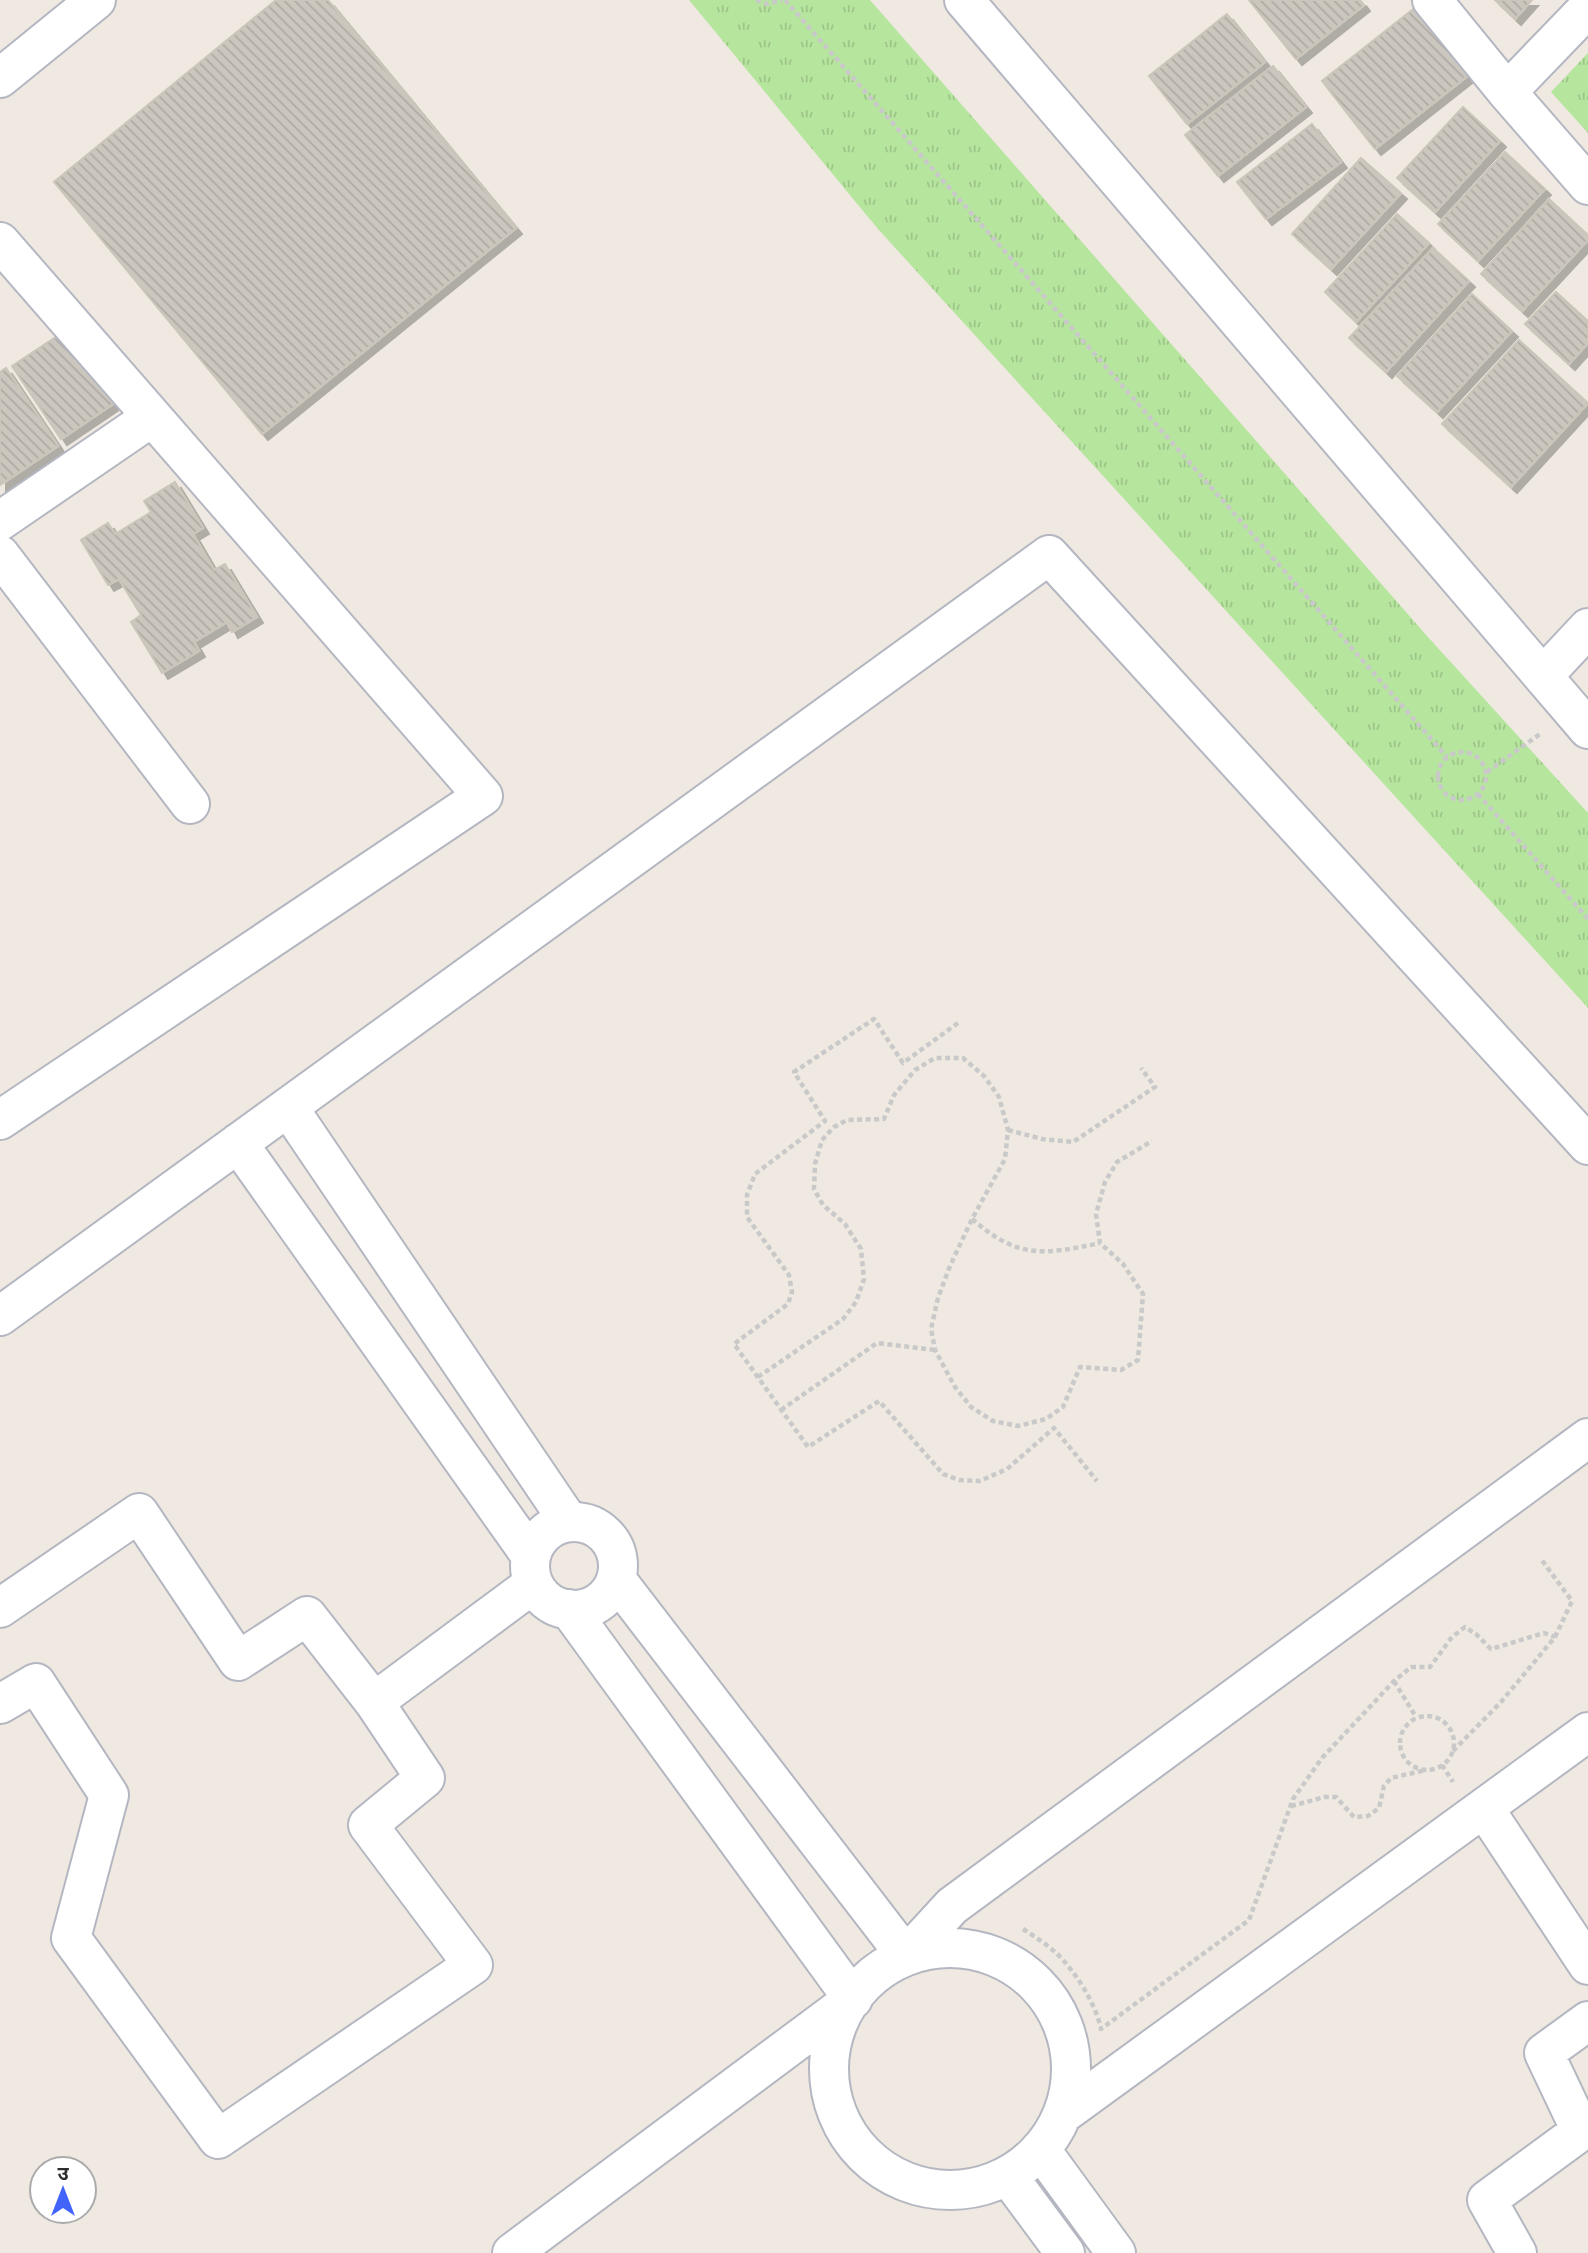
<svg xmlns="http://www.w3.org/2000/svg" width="1588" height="2253" viewBox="0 0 1588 2253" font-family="'Archivo Narrow','Noto Sans Devanagari',sans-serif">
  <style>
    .park { fill: url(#park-tufts) }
    .building { fill: url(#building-back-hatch); stroke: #cbc5ba; stroke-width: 2; filter: url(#shadow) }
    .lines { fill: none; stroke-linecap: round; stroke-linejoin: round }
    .minor-casing { stroke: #b4b7c1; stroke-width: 42 }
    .path { stroke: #c9c9c9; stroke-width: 4.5; stroke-dasharray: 5 3.5; stroke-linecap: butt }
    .minor { stroke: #fff; stroke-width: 38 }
  </style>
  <defs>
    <pattern id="park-tufts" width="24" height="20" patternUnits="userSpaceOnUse" patternTransform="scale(1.75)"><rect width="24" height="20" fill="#b6e59e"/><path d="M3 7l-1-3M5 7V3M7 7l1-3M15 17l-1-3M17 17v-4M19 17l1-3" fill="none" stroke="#9dc588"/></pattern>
    <pattern id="building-back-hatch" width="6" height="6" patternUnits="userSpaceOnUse" patternTransform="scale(1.75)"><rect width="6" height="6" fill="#cbc7bf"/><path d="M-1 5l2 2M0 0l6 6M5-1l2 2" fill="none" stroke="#afaba4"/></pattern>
    <filter id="shadow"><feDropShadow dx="6" dy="6" stdDeviation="0" flood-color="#0004"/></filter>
  </defs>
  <rect width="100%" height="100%" fill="#efe9e1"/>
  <path class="park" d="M 689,0 L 870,0 L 1427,636 L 1588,813 L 1588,1008 L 878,229 Z
    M 1588,53 L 1588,133 L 1551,92 Z"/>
  <path class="building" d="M 276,0 L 328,0 L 516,228 L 262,434 L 54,182 Z
    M 1249,0 L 1360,0 L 1364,5 L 1296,59 Z
    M 1495,0 L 1532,0 L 1515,19 Z
    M 1421,3 L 1475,70 L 1375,149 L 1322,81 Z
    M 1227,14 L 1265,62 L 1187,124 L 1149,76 Z
    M 1273,66 L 1306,107 L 1218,176 L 1185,135 Z
    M 1463,107 L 1500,141 L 1435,212 L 1397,178 Z
    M 1312,124 L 1341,162 L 1266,219 L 1237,182 Z
    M 1505,152 L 1545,189 L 1478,261 L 1438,224 Z
    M 1361,158 L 1401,193 L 1331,269 L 1292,234 Z
    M 1549,199 L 1588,235 L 1588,240 L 1522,311 L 1481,274 Z
    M 1397,214 L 1429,243 L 1356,322 L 1325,292 Z
    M 1433,248 L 1469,281 L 1386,372 L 1349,338 Z
    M 1556,292 L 1588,321 L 1588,343 L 1569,364 L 1525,324 Z
    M 1472,294 L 1512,331 L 1437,412 L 1397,376 Z
    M 65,331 L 113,404 L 61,439 L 12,366 Z
    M 1519,340 L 1588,403 L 1511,487 L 1442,424 Z
    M 6,368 L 58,446 L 0,485 L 0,372 Z
    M 175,482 L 203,528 L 193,534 L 214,570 L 225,564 L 257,617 L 232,632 L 227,622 L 194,642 L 199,651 L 162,673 L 131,622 L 141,615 L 119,579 L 108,585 L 81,540 L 108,523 L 115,534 L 151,512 L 144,501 Z"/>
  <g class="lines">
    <g class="minor-casing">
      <path id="minor" d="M 964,0 L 1588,729
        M 1432,0 L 1507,92 L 1588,185
        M 0,78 L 96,0
        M 1507,92 L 1588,8
        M 0,242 L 483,796 L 0,1120
        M 0,521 L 152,417
        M 0,555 L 190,804
        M 1543,676 L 1588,628
        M 288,1107 L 569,1522
        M 238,1143 L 531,1556
        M 0,1316 L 1049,555 L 1588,1145
        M530 1566a44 44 0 1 1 88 0a44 44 0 1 1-88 0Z
        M 616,1579 L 906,1956 L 952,1906 L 1588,1438
        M 0,1608 L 139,1513 L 238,1661 L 307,1616 L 374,1702 L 425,1778 L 368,1825 L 473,1965 L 218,2139 L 71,1938 L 109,1795 L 36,1683 L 0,1704
        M 374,1702 L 533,1584
        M 1484,1808 L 1588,1965
        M829 2069a121 121 0 1 1 242 0a121 121 0 1 1-242 0Z
        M 1063,2114 L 1588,1732
        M 1041,2150 L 1116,2253
        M 1008,2176 L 1065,2253
        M 512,2253 L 853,1999 L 569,1609
        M 1517,2253 L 1487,2200 L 1581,2131 L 1544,2053 L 1588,2021"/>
    </g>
    <path class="path" d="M 756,0 L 767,4 L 782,0
      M 785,0 L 1447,757
      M1438 776a24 24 0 1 1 48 0a24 24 0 1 1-48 0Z
      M 1487,772 L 1540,734
      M 1478,794 L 1588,919
      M 958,1023 L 903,1063 L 874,1019 L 794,1072 L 825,1121 L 755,1174 L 747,1195 L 747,1217 L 789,1275 L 792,1292 L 788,1304 L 734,1344 L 808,1447 L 879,1401 L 943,1474 L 959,1480 L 980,1481 L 1007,1469 L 1054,1428 L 1097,1481
      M 1008,1130 L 1042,1139 L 1073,1142 L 1155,1087 L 1141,1068
      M 972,1219 C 1018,1259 1043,1255 1100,1243
      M 758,1377 L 843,1319 L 856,1302 L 864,1279 L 861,1249 L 845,1224 L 823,1205 L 814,1189 L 815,1164 L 822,1140 L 834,1127 L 847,1120 L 884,1119 L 894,1095 L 915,1070 L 935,1058 L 963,1058 L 984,1076 L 999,1097 L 1008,1130 L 1005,1159 L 972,1219 L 950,1266 L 938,1298 L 931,1329 L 935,1350 L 955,1387 L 971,1407 L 993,1421 L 1018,1426 L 1046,1419 L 1063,1407 L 1080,1367 L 1121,1370 L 1138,1360 L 1143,1294 L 1123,1264 L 1100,1243 L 1096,1214 L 1105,1182 L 1117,1162 L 1152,1141
      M 781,1410 L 877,1343 L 935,1350
      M 1394,1681 L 1416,1717
      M1400 1743a27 27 0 1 1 54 0a27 27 0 1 1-54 0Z
      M 1453,1751 L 1501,1702 L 1555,1637 L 1572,1601 L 1541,1559
      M 1442,1765 L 1453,1782
      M 1291,1806 L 1325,1797 L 1336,1797 L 1354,1817 L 1368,1816 L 1379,1808 L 1384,1786 L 1391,1778 L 1426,1770
      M 1023,1929 C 1034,1936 1045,1943 1055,1952 C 1074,1969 1096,2004 1101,2029 L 1249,1920 L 1293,1799 L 1322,1758 L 1394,1681 L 1411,1667 L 1430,1667 L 1452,1637 L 1465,1627 L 1476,1634 L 1491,1649 L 1544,1633 L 1555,1637"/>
    <use href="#minor" class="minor"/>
  </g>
  <g transform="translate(63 2190)"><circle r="33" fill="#ffffff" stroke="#ababab" stroke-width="2"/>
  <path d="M0-5L12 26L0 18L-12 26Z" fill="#4264fb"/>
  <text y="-10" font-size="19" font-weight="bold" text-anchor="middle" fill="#2e2e2e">उ</text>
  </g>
</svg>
